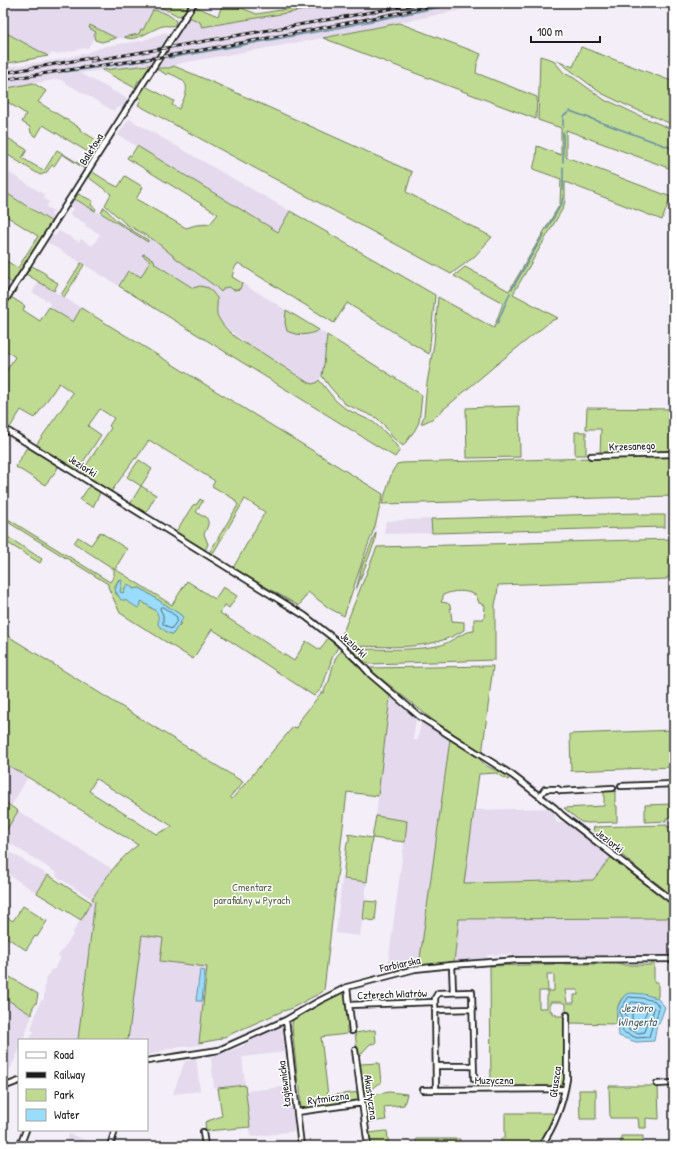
<svg xmlns="http://www.w3.org/2000/svg" width="677" height="1149" viewBox="0 0 677 1149" font-family="'Patrick Hand',sans-serif">
  <style>
    .built { fill: #e4d9ed }
    .green { fill: #bfdb92; stroke: #6e7c57; fill-rule: evenodd }
    .water { fill: #99dcfb; stroke: #678fa2 }
    .lines { fill: none; stroke-linecap: round; stroke-linejoin: round }
    .shore { stroke: #4e6975; stroke-width: 1 }
    .stream { stroke: #678fa2; stroke-width: 1.5 }
    .minor-casing { stroke: #1c1c1c; stroke-width: 8 }
    .minor { stroke: #fff; stroke-width: 4.5 }
    .rail-casing { stroke: #1c1c1c; stroke-width: 3 }
    .rail { stroke: #fff; stroke-width: 1.5; stroke-dasharray: 4.5; stroke-linecap: butt }
    .labels { text-anchor: middle; stroke-width: 3; stroke-linejoin: round; paint-order: stroke }
    .street-label { font-size: 11px; fill: #1c1c1c; stroke: #fff }
    .park-label { font-size: 11px; fill: #555f45; stroke: #fff }
    .water-label { font-size: 12px; font-style: italic; fill: #485f6a; stroke: #fff }
  </style>
  <rect width="100%" height="100%" fill="#f3eef7"/>
  <filter id="ink" filterUnits="userSpaceOnUse"><feTurbulence type="fractalNoise" baseFrequency=".025" numOctaves="2"/><feDisplacementMap in="SourceGraphic" scale="8" xChannelSelector="R" yChannelSelector="G"/><feConvolveMatrix kernelMatrix="1 2 1 2 8 2 1 2 1" color-interpolation-filters="sRGB"/></filter>
  <g filter="url(#ink)">
    <path class="built" d="M 3,3 L 172,3 L 168,15 L 149,16 L 143,30 L 141,29 L 139,34 L 102,42 L 93,39 L 88,48 L 86,48 L 55,54 L 51,53 L 48,56 L 3,31 Z
      M 319,3 L 495,3 L 323,38 L 181,63 L 169,68 L 158,68 L 178,32 L 192,11 L 224,24 L 257,14 Z
      M 166,32 L 168,34 L 150,65 L 80,73 L 128,99 L 124,106 L 116,108 L 114,111 L 59,79 L 3,89 L 3,66 L 7,67 L 56,60 L 86,53 L 106,46 L 141,41 Z
      M 129,119 L 290,211 L 278,232 L 118,135 Z
      M 3,169 L 45,195 L 43,198 L 49,202 L 46,207 L 54,211 L 51,214 L 54,219 L 52,222 L 3,191 Z
      M 75,199 L 148,241 L 149,237 L 154,240 L 196,274 L 215,286 L 217,289 L 228,287 L 234,290 L 242,286 L 242,283 L 286,310 L 285,318 L 313,333 L 319,330 L 327,335 L 324,364 L 322,376 L 316,383 L 312,384 L 253,347 L 248,345 L 221,323 L 217,312 L 217,298 L 200,286 L 193,288 L 155,264 L 154,260 L 148,256 L 142,255 L 150,260 L 141,277 L 134,273 L 133,275 L 128,271 L 119,286 L 47,242 L 51,236 L 56,235 L 59,231 L 79,242 L 81,239 L 92,246 L 95,243 L 100,234 L 85,226 L 86,224 L 69,214 L 73,209 L 70,206 Z
      M 39,282 L 81,308 L 73,322 L 49,307 L 50,304 L 49,302 L 32,292 Z
      M 431,519 L 432,533 L 384,534 L 386,521 Z
      M 390,697 L 403,709 L 416,718 L 413,740 L 418,740 L 421,721 L 450,739 L 419,966 L 387,972 L 407,821 L 376,816 Z
      M 3,762 L 28,777 L 11,806 L 3,801 Z
      M 551,808 L 556,812 L 555,818 L 557,823 L 568,822 L 596,843 L 603,850 L 603,853 L 607,857 L 608,856 L 611,857 L 593,880 L 464,883 L 474,810 Z
      M 18,811 L 112,869 L 92,899 L 95,900 L 78,1040 L 28,1040 L 35,1032 L 31,1030 L 40,1002 L 44,999 L 45,982 L 51,970 L 55,969 L 56,965 L 61,958 L 58,956 L 73,935 L 72,934 L 92,899 L 56,876 L 57,873 L 3,839 L 3,836 Z
      M 3,848 L 48,875 L 37,893 L 3,871 Z
      M 342,879 L 367,882 L 360,936 L 336,933 Z
      M 674,909 L 674,956 L 534,955 L 515,956 L 512,954 L 487,955 L 487,958 L 454,962 L 459,919 L 667,918 Z
      M 142,935 L 163,938 L 160,961 L 208,967 L 199,1045 L 172,1048 L 148,1055 L 147,1040 L 128,1040 Z
      M 3,997 L 32,1015 L 23,1040 L 19,1040 L 19,1050 L 3,1084 Z
      M 279,1028 L 283,1030 L 282,1037 L 284,1039 L 285,1052 L 242,1057 L 245,1085 L 214,1088 L 211,1057 L 241,1047 L 244,1045 L 244,1043 Z
      M 196,1057 L 200,1091 L 173,1094 L 185,1061 L 192,1060 L 192,1058 Z
      M 290,1086 L 295,1131 L 251,1137 L 246,1091 Z
      M 69,1134 L 101,1146 L 65,1146 Z"/>
    <path class="green" d="M 151,3 L 190,3 L 182,15 L 178,16 L 169,11 Z
      M 223,3 L 228,3 L 257,14 L 298,7 L 289,3 L 347,3 L 202,27 L 200,22 L 189,17 L 196,7 L 218,16 Z
      M 153,10 C 161,11 171,15 176,21 L 175,25 C 171,27 167,25 163,26 C 151,29 136,43 124,37 L 139,34 L 141,29 L 143,30 Z
      M 399,23 L 481,54 L 477,64 L 476,73 L 537,97 L 536,119 L 323,38 Z
      M 90,25 L 116,38 L 102,42 L 95,40 L 94,35 L 96,32 L 89,28 Z
      M 3,31 L 48,56 L 3,64 Z
      M 581,47 L 674,82 L 674,125 L 628,106 L 601,93 L 557,60 L 573,67 Z
      M 540,56 L 553,60 L 564,73 L 574,78 L 606,101 L 611,102 L 640,116 L 674,130 L 674,170 L 566,130 L 566,157 L 671,197 L 662,220 L 565,182 L 565,201 L 563,208 L 513,294 L 558,318 L 551,321 L 497,364 L 432,419 L 421,424 L 424,416 L 427,383 L 434,344 L 438,297 L 494,328 L 503,303 L 454,276 L 465,267 L 509,291 L 560,204 L 561,179 L 533,169 L 536,158 L 537,146 L 561,155 L 561,128 L 538,120 Z
      M 150,65 L 141,81 L 138,81 L 135,88 L 102,70 Z
      M 174,66 L 219,85 L 412,172 L 406,192 L 492,237 L 474,257 L 451,274 L 138,105 L 141,99 L 138,97 L 145,86 L 174,101 L 172,105 L 179,109 C 189,88 192,82 168,73 L 167,75 L 157,69 L 158,68 L 169,68 Z
      M 33,83 L 46,91 L 38,102 L 80,128 L 80,130 L 101,143 L 93,155 L 43,125 L 36,137 L 31,133 L 30,127 L 22,122 L 26,114 L 3,99 L 3,89 Z
      M 3,135 L 27,150 L 22,158 L 44,171 L 57,150 L 86,168 L 85,169 L 62,154 L 54,166 L 52,165 L 46,173 L 40,175 L 3,152 Z
      M 137,146 L 278,232 L 290,211 L 435,295 L 429,354 L 347,303 L 334,323 L 238,263 L 234,269 L 232,277 L 242,283 L 240,289 L 234,290 L 228,287 L 224,288 L 221,292 L 215,286 L 177,259 L 154,240 L 126,224 L 105,205 L 111,194 L 88,177 L 91,171 L 110,183 L 118,187 L 125,176 L 143,187 L 136,199 L 186,228 L 196,225 L 210,224 L 218,214 L 127,158 L 129,155 L 131,156 Z
      M 3,191 L 52,222 L 12,283 L 3,277 L 3,259 L 18,268 L 38,236 L 3,214 Z
      M 78,194 L 93,201 L 91,205 L 96,209 L 95,211 L 75,199 Z
      M 104,207 L 117,221 L 148,240 L 148,242 L 101,213 Z
      M 144,254 L 154,260 L 155,264 L 193,288 L 200,286 L 209,288 C 211,291 215,295 217,298 C 218,303 216,309 217,314 C 221,327 240,343 253,347 L 304,380 L 312,384 L 316,383 L 319,380 L 336,401 L 346,409 L 373,422 L 386,433 L 400,450 L 395,457 L 119,286 L 128,271 L 133,274 L 134,273 L 141,277 L 150,261 L 142,255 Z
      M 81,263 L 84,265 L 64,297 L 61,295 Z
      M 32,266 L 46,274 L 46,276 L 58,283 L 54,291 L 26,274 Z
      M 11,297 L 25,306 L 23,310 L 40,321 L 49,307 L 73,322 L 81,308 L 383,494 L 375,526 L 365,553 L 344,616 L 329,608 L 308,592 L 299,606 L 233,568 L 265,512 L 245,499 L 212,555 L 209,553 L 238,505 L 234,499 L 212,486 L 215,481 L 149,440 L 136,459 L 135,458 L 111,492 L 81,473 L 111,428 L 109,426 L 114,418 L 100,409 L 88,426 L 101,435 L 77,471 L 36,445 L 73,393 L 59,383 L 35,418 L 21,410 L 9,429 L 3,425 L 3,371 L 5,373 L 15,357 L 3,348 L 3,311 Z
      M 286,310 L 319,330 C 308,336 298,336 287,331 L 285,323 Z
      M 327,335 L 422,395 L 419,422 L 415,430 L 403,446 L 393,438 L 384,425 L 377,418 L 345,404 L 330,387 L 322,376 L 324,364 Z
      M 519,406 L 520,457 L 467,458 L 466,408 Z
      M 587,408 L 674,409 L 674,452 L 600,454 L 601,429 L 586,429 Z
      M 575,432 L 586,432 L 586,455 L 575,455 Z
      M 28,445 L 59,465 L 56,471 L 45,485 L 16,467 Z
      M 674,456 L 674,496 L 382,504 L 392,472 L 397,464 L 402,463 Z
      M 139,460 L 152,469 L 141,486 L 156,495 L 145,514 L 130,504 L 141,486 L 127,477 Z
      M 90,485 L 99,491 L 100,493 L 93,507 L 80,500 Z
      M 200,499 L 203,501 L 196,512 L 202,516 L 205,516 C 211,523 207,527 204,534 L 208,544 L 205,551 L 175,533 L 193,505 L 197,504 Z
      M 639,513 L 639,515 L 665,515 L 665,527 L 432,533 L 431,519 Z
      M 3,516 L 110,582 L 114,576 L 114,569 L 74,543 L 78,537 L 91,545 L 100,532 L 127,549 L 115,569 L 172,605 L 187,581 L 215,599 L 223,587 L 237,596 L 229,608 L 225,605 L 220,613 L 294,661 L 306,641 L 320,650 L 328,638 L 338,647 L 332,658 L 322,688 L 314,696 L 212,629 L 193,659 L 120,613 L 108,587 L 108,584 L 3,519 ZM 119,579 L 120,592 L 123,593 L 127,584 L 131,586 L 133,589 L 140,588 L 181,615 L 182,616 L 180,625 L 177,626 L 173,634 L 168,633 L 159,625 C 160,608 153,612 142,601 L 141,602 L 140,606 L 138,608 L 134,604 L 120,598 L 119,596 L 116,594 L 115,586 Z
      M 376,532 L 375,541 L 356,590 L 362,566 Z
      M 3,534 L 42,559 L 40,563 L 3,540 Z
      M 674,539 L 674,557 L 672,558 L 672,563 L 674,563 L 674,577 L 667,577 L 667,579 L 498,585 L 497,596 L 495,605 L 495,660 L 370,664 L 365,662 L 352,650 L 354,649 C 381,649 410,651 437,646 C 450,644 462,631 474,631 L 474,619 L 484,619 L 485,605 L 479,603 L 476,595 C 465,590 454,590 443,595 L 443,598 L 441,602 L 447,603 L 450,605 L 452,621 L 464,622 L 464,630 C 430,652 387,646 348,646 L 343,635 L 343,632 L 377,547 Z
      M 3,633 L 243,782 L 230,797 L 232,799 L 293,727 L 297,728 L 299,721 L 322,692 L 324,693 C 324,688 327,686 329,681 C 333,671 332,655 344,650 L 358,664 L 390,697 L 378,796 L 347,792 L 324,990 L 322,992 L 290,1009 L 283,1011 L 224,1037 L 221,1037 L 221,1039 L 199,1043 L 207,967 L 160,961 L 163,938 L 142,935 L 128,1040 L 78,1040 L 95,901 L 92,899 C 105,879 118,859 138,845 L 3,762 ZM 96,779 L 172,826 L 172,827 L 156,834 L 89,791 Z
      M 493,666 L 482,755 L 451,732 L 434,721 L 372,671 L 370,668 Z
      M 674,730 L 674,767 L 571,771 L 570,734 Z
      M 450,739 L 479,758 C 486,770 499,769 510,777 L 508,780 L 496,773 L 479,774 L 464,883 L 593,880 L 612,856 L 674,905 L 674,909 L 667,918 L 459,919 L 454,962 L 419,966 Z
      M 604,790 L 615,790 L 615,805 L 617,806 L 617,822 L 588,823 L 581,822 L 564,808 L 604,806 Z
      M 3,801 L 18,811 L 3,836 Z
      M 674,804 L 674,818 L 666,818 L 666,821 L 645,822 L 645,805 Z
      M 376,816 L 407,821 L 405,842 L 372,838 L 367,882 L 344,879 L 345,871 L 344,869 L 347,842 L 349,841 L 349,836 L 347,834 L 372,838 Z
      M 667,825 L 667,827 L 674,827 L 674,897 L 653,880 L 651,880 L 593,830 L 594,827 Z
      M 48,875 L 91,902 L 81,920 L 37,893 Z
      M 365,901 L 377,902 L 375,921 L 363,919 Z
      M 23,906 L 40,917 L 41,919 L 47,921 L 37,937 L 35,936 L 26,950 L 3,935 L 3,915 L 13,921 Z
      M 652,963 L 654,963 L 654,982 L 658,982 L 658,996 L 657,998 C 629,990 615,991 617,1024 L 570,1023 L 566,1015 L 564,1083 L 562,1087 L 491,1087 L 490,966 L 561,964 L 624,964 L 625,965 L 651,965 ZM 547,974 L 554,974 L 554,991 L 548,991 ZM 565,990 L 578,990 L 578,995 L 574,995 L 574,1003 L 567,1003 ZM 539,991 L 547,991 L 547,1008 L 539,1008 ZM 550,1002 L 561,1002 L 566,1004 L 566,1014 L 563,1014 L 563,1016 L 556,1016 L 556,1014 L 552,1014 L 552,1011 L 550,1011 Z
      M 5,974 L 38,994 L 36,1004 L 33,1006 L 32,1015 L 3,997 L 3,977 Z
      M 342,992 L 346,994 L 349,1026 L 347,1027 L 347,1034 L 321,1037 L 328,1096 L 359,1092 L 360,1101 L 303,1110 L 301,1109 L 300,1086 L 298,1084 L 292,1026 L 293,1019 Z
      M 375,1030 L 376,1043 L 370,1044 L 358,1057 L 355,1033 Z
      M 379,1063 L 381,1083 C 373,1084 371,1093 363,1097 L 360,1065 L 361,1064 Z
      M 245,1085 L 250,1127 L 206,1131 L 205,1122 L 222,1116 L 218,1088 Z
      M 609,1086 L 658,1086 L 659,1119 L 646,1118 L 646,1128 L 639,1128 L 638,1118 L 610,1118 Z
      M 579,1090 L 596,1090 L 596,1119 L 580,1119 Z
      M 389,1092 L 407,1094 L 404,1105 L 384,1107 L 386,1120 L 367,1122 L 364,1102 L 373,1095 Z
      M 505,1113 L 551,1113 L 554,1114 L 546,1135 L 538,1146 L 501,1146 L 501,1138 L 505,1138 Z
      M 387,1131 L 389,1146 L 370,1146 L 368,1133 Z
      M 621,1136 L 643,1136 L 643,1146 L 621,1146 Z
      M 416,1139 L 460,1139 L 460,1146 L 417,1146 Z"/>
    <path class="water" d="M 119,579 L 122,580 L 120,592 L 123,593 L 127,584 L 131,586 L 133,589 L 140,588 L 181,615 L 183,618 L 173,634 L 168,633 L 158,625 C 160,608 153,611 142,601 L 141,602 L 140,607 L 138,608 L 125,600 L 121,600 L 115,590 Z
      M 200,970 L 205,971 L 202,1001 L 196,1001 Z
      M 631,993 L 643,994 L 657,998 L 665,1007 L 659,1024 L 657,1024 L 654,1041 L 636,1042 L 619,1036 C 618,1016 612,1011 626,994 Z"/>
    <g class="lines">
      <path class="shore" d="M 161,607 L 163,607 L 177,617 L 177,621 L 171,629 L 163,624 L 163,615 L 160,609 Z
        M 629,997 L 642,998 L 655,1001 L 659,1007 L 656,1020 L 653,1023 L 649,1037 L 637,1038 L 623,1032 L 620,1010 Z
        M 632,1002 L 641,1003 L 652,1006 L 654,1008 L 652,1017 L 648,1021 L 645,1032 L 638,1033 L 628,1029 L 625,1011 Z
        M 636,1008 L 645,1010 L 647,1011 L 640,1026 L 634,1025 L 632,1020 L 632,1012 Z"/>
      <path class="stream" d="M 169,58 L 332,29 L 460,3
        M 65,72 L 149,60
        M 563,127 L 563,116 L 570,111 L 674,149
        M 563,162 L 563,132
        M 563,167 L 563,190
        M 547,229 L 562,203 L 563,195
        M 512,289 L 544,234
        M 497,324 L 510,293"/>
      <g class="minor-casing">
        <path id="minor" d="M 3,304 L 194,3
          M 3,428 L 305,616 L 337,641 L 363,666 L 371,675 L 419,716 L 512,775 L 555,808 L 562,815 L 674,902
          M 591,456 L 674,454
          M 621,786 L 674,784
          M 540,796 L 545,789 L 558,789 L 561,791 L 613,788
          M 452,965 L 453,992
          M 347,987 L 352,1031
          M 349,1005 L 435,1002
          M 435,1010 L 473,1009
          M 286,1020 L 301,1146
          M 355,1050 L 368,1146
          M 147,1061 L 219,1050 L 286,1020 L 319,1001 L 347,987 L 415,969 L 452,965 L 518,960 L 674,959
          M 436,1066 L 473,1066
          M 657,1084 L 674,1083
          M 436,1086 L 435,998 L 438,993 L 472,992 L 474,1079
          M 3,1087 L 19,1081
          M 423,1090 L 565,1089
          M 297,1112 L 362,1103
          M 203,1132 L 205,1146
          M 20,1146 L 26,1130
          M 110,1146 L 115,1130
          M 541,1146 C 555,1126 563,1103 567,1079 L 567,1015"/>
      </g>
      <use href="#minor" class="minor"/>
      <g class="rail-casing">
        <path id="rail" d="M 91,61 L 412,5
          M 3,73 L 96,57
          M 3,80 C 60,70 117,64 173,55 C 265,39 356,22 446,3"/>
      </g>
      <use href="#rail" class="rail"/>
    </g>
  </g>
  <g class="labels">
    <g class="street-label">
      <text transform="translate(91 149) rotate(-58)" y="4">Baletowa</text>
      <text transform="translate(632 446) rotate(-2)" y="4">Krzesanego</text>
      <text transform="translate(83 466) rotate(33)" y="4">Jeziorki</text>
      <text transform="translate(354 645) rotate(43)" y="4">Jeziorki</text>
      <text transform="translate(610 841) rotate(38)" y="4">Jeziorki</text>
      <text transform="translate(400 964) rotate(-12)" y="4">Farbiarska</text>
      <text transform="translate(392 994) rotate(-2)" y="4">Czterech Wiatrów</text>
      <text x="494" y="1084">Muzyczna</text>
      <text transform="translate(555 1082) rotate(-82)" y="4">Głuszca</text>
      <text transform="translate(284 1084) rotate(-97)" y="4">Łagiewnicka</text>
      <text transform="translate(371 1097) rotate(82)" y="4">Akustyczna</text>
      <text transform="translate(328 1098) rotate(-8)" y="4">Rytmiczna</text>
    </g>
    <g class="park-label">
      <text x="252" y="891">Cmentarz<tspan x="252" dy="13">parafialny w Pyrach</tspan></text>
    </g>
    <g class="water-label">
      <text x="637" y="1012">Jezioro<tspan x="637" dy="14">Wingerta</tspan></text>
    </g>
  </g>
  <rect width="677" height="1149" fill="none" stroke="#fff" stroke-width="16"/>
  <rect x="8" y="8" width="661" height="1133" fill="none" stroke="#1c1c1c" stroke-width="1.5" filter="url(#ink)"/>
  <rect x="18" y="1039" width="130" height="92" fill="#ffffff" stroke="#a4a4a4"/>
  <rect x="26" y="1052" width="20" height="6" fill="#ffffff" stroke="#a4a4a4"/>
  <text x="54" y="1059" font-size="12" fill="#1c1c1c">Road</text>
  <rect x="26" y="1072" width="20" height="6" fill="#1c1c1c" stroke="#a4a4a4"/>
  <text x="54" y="1079" font-size="12" fill="#1c1c1c">Railway</text>
  <rect x="26" y="1089" width="20" height="12" fill="#bfdb92" stroke="#a4a4a4"/>
  <text x="54" y="1099" font-size="12" fill="#1c1c1c">Park</text>
  <rect x="26" y="1109" width="20" height="12" fill="#99dcfb" stroke="#a4a4a4"/>
  <text x="54" y="1119" font-size="12" fill="#1c1c1c">Water</text>
  <path d="M531 36v6h69v-6" fill="none" stroke="#1c1c1c" stroke-width="2"/>
  <text x="537" y="36" font-size="12" fill="#1c1c1c" stroke="#ffffff" stroke-width="3" paint-order="stroke">100 m</text>
</svg>
